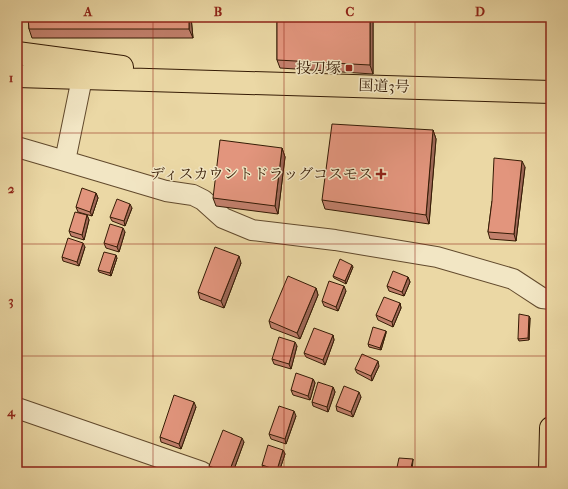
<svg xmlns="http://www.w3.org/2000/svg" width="568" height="489" viewBox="0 0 568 489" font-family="'IM FELL French Canon','Noto Serif JP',serif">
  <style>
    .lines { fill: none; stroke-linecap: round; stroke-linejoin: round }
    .minor-casing { stroke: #624a2d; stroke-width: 22 }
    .major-casing { stroke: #351b05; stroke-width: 24 }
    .highway-casing { stroke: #351b05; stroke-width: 24 }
    .minor { stroke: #f2e6c4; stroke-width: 20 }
    .major { stroke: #ebd8a5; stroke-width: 22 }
    .highway { stroke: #ebd8a5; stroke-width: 22 }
    .wall { fill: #c2806c; stroke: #351b05 }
    .shaded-wall { fill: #9e6858; stroke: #351b05 }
    .building { fill: #e2957d; stroke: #351b05 }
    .grid { fill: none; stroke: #8f2418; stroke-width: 1; stroke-opacity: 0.55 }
    .poi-dot { fill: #8f2418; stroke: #f2e6c4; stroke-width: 1.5 }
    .labels { text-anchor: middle; stroke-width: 3; stroke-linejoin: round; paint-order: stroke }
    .poi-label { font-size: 15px; fill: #351b05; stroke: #f2e6c4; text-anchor: end }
    .street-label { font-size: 15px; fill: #351b05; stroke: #f2e6c4 }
    .neatline { fill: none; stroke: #8f2418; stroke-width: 1.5 }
    .grid-label { font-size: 13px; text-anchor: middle; font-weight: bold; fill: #8f2418 }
  </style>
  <rect width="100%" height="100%" fill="#ebd8a5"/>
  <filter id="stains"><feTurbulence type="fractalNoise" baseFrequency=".005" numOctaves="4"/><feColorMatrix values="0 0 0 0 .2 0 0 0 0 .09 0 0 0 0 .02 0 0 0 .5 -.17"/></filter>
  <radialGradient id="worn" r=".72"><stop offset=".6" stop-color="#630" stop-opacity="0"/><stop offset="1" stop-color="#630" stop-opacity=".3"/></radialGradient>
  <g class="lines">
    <g class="minor-casing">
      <path id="minor" d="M 17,147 L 65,161 L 82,78
        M 65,161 L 166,191 L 193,195 L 203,200 L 223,218 L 252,230 L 335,240 L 437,257 L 513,279 L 542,298 L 551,299
        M 17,408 L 202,472"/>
    </g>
    <g class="major-casing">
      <path id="major" d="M 550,472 L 551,428"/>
    </g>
    <g class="highway-casing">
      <path id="highway" d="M 17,53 L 122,67
        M 17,76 L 551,92"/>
    </g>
    <use href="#minor" class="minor"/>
    <use href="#major" class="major"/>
    <use href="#highway" class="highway"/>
  </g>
  <path class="wall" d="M 28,17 L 191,17 L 193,38 L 32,38 L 29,29 Z
    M 277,17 L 373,17 L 373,74 L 280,68 L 277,60 Z
    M 433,130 L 436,139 L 429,224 L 325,209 L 322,200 Z
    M 282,148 L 285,157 L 278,214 L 216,206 L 213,198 Z
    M 525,167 L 516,241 L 490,239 L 488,232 L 492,201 Z
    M 96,193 L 98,198 L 92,216 L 78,212 L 76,207 Z
    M 132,208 L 125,226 L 112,221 L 110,217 Z
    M 87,215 L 89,220 L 84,240 L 71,236 L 69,231 Z
    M 125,232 L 119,252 L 106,248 L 104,243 Z
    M 85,247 L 79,266 L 63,261 L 62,257 Z
    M 117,258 L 111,276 L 99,272 L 98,270 Z
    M 241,263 L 224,308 L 200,299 L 198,292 Z
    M 353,267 L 346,284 L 334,278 L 333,276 Z
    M 408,277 L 410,282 L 404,296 L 389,291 L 387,286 Z
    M 316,288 L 318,295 L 300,339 L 271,328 L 269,321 Z
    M 346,291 L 338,311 L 324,306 L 322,301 Z
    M 400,303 L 401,308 L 393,327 L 378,320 L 376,315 Z
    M 530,318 L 529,340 L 519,341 L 518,339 Z
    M 386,331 L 386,333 L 381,350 L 369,347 L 368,344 Z
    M 333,335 L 334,340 L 325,365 L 306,357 L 304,353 Z
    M 297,346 L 291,369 L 274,364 L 272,359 Z
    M 379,366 L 372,381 L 357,373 L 355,369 Z
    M 313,379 L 315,383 L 310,400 L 293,395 L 291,390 Z
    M 333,387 L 335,392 L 328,412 L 313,406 L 312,402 Z
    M 361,397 L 353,417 L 337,411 L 336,406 Z
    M 196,407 L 181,449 L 161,442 L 160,437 Z
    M 296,416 L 286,444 L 271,439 L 269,434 Z
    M 244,442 L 233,472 L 214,472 L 211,471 L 209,466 Z
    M 283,450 L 285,454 L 279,472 L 271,472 L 264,470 L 262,465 Z"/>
  <path class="shaded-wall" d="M 189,17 L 191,17 L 193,38 L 189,29 Z
    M 370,17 L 373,17 L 373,74 L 370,65 Z
    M 433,130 L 436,139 L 429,224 L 426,215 Z
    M 282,148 L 285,157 L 278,214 L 275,206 Z
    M 522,161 L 525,167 L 516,241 L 514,234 Z
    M 96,193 L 98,198 L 92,216 L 90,212 Z
    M 130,204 L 132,208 L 125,226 L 124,221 Z
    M 87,215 L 89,220 L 84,240 L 82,235 Z
    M 123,228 L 125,232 L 119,252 L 117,247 Z
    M 83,243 L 85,247 L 79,266 L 77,262 Z
    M 116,255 L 117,258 L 111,276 L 110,273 Z
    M 239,256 L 241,263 L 224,308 L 221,301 Z
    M 352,265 L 353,267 L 346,284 L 345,281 Z
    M 408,277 L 410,282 L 404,296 L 402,292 Z
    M 344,286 L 346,291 L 338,311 L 336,307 Z
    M 316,288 L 318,295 L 300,339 L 297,333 Z
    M 400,303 L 401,308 L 393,327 L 392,322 Z
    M 529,316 L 530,318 L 529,340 L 528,338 Z
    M 386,331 L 386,333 L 381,350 L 380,348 Z
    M 333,335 L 334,340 L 325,365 L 323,360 Z
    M 295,342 L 297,346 L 291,369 L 289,364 Z
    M 378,361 L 379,366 L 372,381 L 371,376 Z
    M 313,379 L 315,383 L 310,400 L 308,396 Z
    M 333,387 L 335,392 L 328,412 L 327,407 Z
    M 359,392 L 361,397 L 353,417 L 351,412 Z
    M 194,402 L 196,407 L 181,449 L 179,444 Z
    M 294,411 L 296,416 L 286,444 L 285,439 Z
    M 242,438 L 244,442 L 233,472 L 229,472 Z
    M 283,450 L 285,454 L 279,472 L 278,472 L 277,470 Z
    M 413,459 L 413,461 L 412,472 L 410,472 Z"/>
  <path class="building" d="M 28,17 L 189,17 L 189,29 L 29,29 Z
    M 277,17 L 370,17 L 370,65 L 277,60 Z
    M 332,124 L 433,130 L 426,215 L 322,200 Z
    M 220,140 L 282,148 L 275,206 L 213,198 Z
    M 494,158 L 522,161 L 514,234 L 488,232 L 492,201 Z
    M 82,188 L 96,193 L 90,212 L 76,207 Z
    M 117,199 L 130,204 L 124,221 L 110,217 Z
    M 75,212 L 87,215 L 82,235 L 69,231 Z
    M 110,224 L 123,228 L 117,247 L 104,243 Z
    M 68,238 L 83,243 L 77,262 L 62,257 Z
    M 215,247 L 239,256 L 221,301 L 198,292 Z
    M 104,252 L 116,255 L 110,273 L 98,270 Z
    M 340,259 L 352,265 L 345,281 L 333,276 Z
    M 393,271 L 408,277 L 402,292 L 387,286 Z
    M 288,276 L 316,288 L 297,333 L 269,321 Z
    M 329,281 L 344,286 L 336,307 L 322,301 Z
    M 384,297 L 400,303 L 392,322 L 376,315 Z
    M 519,314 L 529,316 L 528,338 L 518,339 Z
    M 373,327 L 386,331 L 380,348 L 368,344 Z
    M 314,328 L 333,335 L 323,360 L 304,353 Z
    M 279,337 L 295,342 L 289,364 L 272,359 Z
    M 362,354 L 378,361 L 371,376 L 355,369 Z
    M 296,373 L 313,379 L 308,396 L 291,390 Z
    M 318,382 L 333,387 L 327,407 L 312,402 Z
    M 344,386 L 359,392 L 351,412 L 336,406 Z
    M 174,395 L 194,402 L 179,444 L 160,437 Z
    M 279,406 L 294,411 L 285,439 L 269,434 Z
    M 223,430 L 242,438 L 229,472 L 225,472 L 209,466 Z
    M 268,445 L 283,450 L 277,470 L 262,465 Z
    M 399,458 L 413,459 L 410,472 L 396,472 Z"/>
  <path class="grid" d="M 153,17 L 153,472M 284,17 L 284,472M 415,17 L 415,472M 17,133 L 551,133M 17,244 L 551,244M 17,356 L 551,356"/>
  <g class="poi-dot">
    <rect x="345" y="64" width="8" height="8" rx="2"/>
    <path d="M379 168h4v4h4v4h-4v4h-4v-4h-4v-4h4z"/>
  </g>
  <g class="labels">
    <g class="poi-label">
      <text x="341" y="73">投刀塚</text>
      <text x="373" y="179">ディスカウントドラッグコスモス</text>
    </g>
    <g class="street-label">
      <text transform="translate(384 86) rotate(2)" y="5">国道3号</text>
    </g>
  </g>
  <rect width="568" height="489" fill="none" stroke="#ebd8a5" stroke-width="44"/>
  <rect x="22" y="22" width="524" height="445" class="neatline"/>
  <g class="grid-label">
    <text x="88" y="16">A</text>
    <text x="218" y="16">B</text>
    <text x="350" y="16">C</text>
    <text x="480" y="16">D</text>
    <text x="11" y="82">1</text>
    <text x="11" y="193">2</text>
    <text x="11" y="305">3</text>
    <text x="11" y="416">4</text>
  </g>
  <rect width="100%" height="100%" filter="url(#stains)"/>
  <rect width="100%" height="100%" fill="url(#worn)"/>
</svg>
